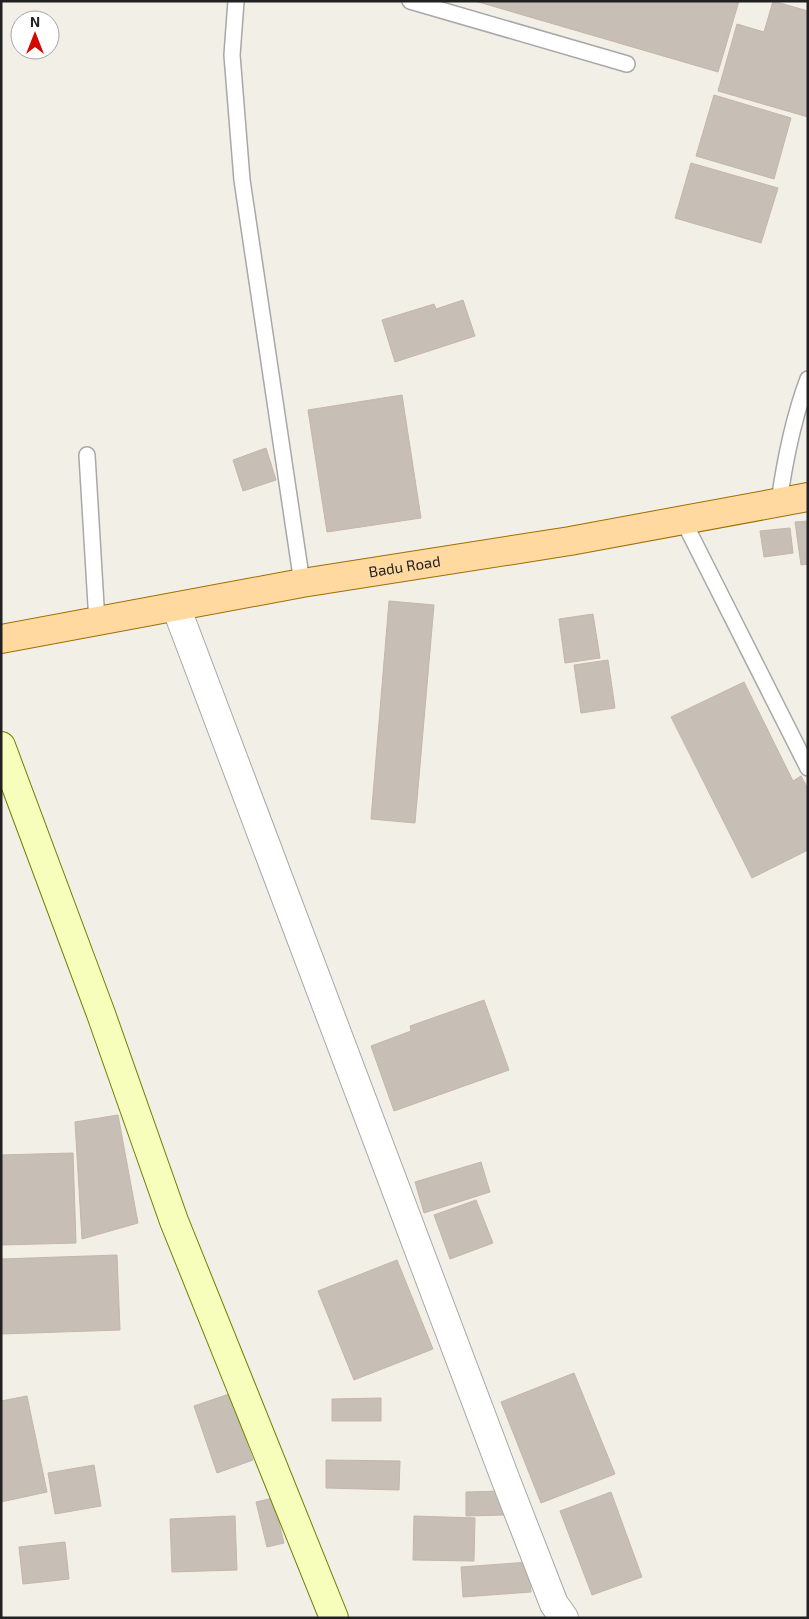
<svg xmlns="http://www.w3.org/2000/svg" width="809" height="1619" viewBox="0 0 809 1619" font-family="'Exo 2',sans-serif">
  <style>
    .building { fill: #c7beb6; stroke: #c5b6a8 }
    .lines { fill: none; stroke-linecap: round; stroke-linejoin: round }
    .lane-casing { stroke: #a8a8a8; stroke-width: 18 }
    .street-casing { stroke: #a8a8a8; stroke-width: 30 }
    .secondary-casing { stroke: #6e8000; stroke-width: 30 }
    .primary-casing { stroke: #9e6f00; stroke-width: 30 }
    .lane { stroke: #fff; stroke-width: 15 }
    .street { stroke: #fff; stroke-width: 28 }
    .secondary { stroke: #f7fdba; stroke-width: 28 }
    .primary { stroke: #ffd99f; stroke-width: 28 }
    .labels { text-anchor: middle; stroke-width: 4; stroke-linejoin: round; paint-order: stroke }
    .street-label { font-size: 15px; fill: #212121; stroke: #fff }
  </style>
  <rect width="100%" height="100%" fill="#f2efe7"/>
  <path class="building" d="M 475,1 L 739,1 L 718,72 Z
    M 773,1 L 808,11 L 808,117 L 718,91 L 737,24 L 764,32 Z
    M 714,95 L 791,118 L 774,179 L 696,156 Z
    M 691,163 L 778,188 L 761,243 L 675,218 Z
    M 463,300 L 475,336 L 395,362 L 382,320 L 434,304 L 436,309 Z
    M 402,395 L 421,518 L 327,532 L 308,410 Z
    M 266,448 L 276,480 L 243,491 L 233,460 Z
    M 808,521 L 808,564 L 801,565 L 795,522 Z
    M 790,528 L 793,553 L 764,557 L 760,531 Z
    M 389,601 L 434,605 L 415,823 L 371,819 Z
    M 593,614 L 600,658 L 565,663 L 559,619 Z
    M 608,660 L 615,708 L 581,713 L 574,665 Z
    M 744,682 L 793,781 L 801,776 L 808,789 L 808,850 L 752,878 L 671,717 Z
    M 484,1000 L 509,1070 L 394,1111 L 371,1046 L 411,1031 L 410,1026 Z
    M 118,1115 L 138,1223 L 82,1239 L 75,1122 Z
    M 73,1153 L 76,1243 L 1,1245 L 1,1155 Z
    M 481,1162 L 490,1192 L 424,1213 L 415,1182 Z
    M 476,1200 L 493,1243 L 450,1259 L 434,1215 Z
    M 117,1255 L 120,1330 L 1,1334 L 1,1259 Z
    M 397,1260 L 433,1349 L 354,1380 L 318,1291 Z
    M 574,1373 L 615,1474 L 541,1503 L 501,1402 Z
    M 229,1394 L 253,1460 L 217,1473 L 194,1406 Z
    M 27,1396 L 47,1492 L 1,1502 L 1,1401 Z
    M 381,1398 L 381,1421 L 332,1421 L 332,1399 Z
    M 326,1460 L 400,1461 L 399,1490 L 326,1488 Z
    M 94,1465 L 101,1506 L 55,1514 L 48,1473 Z
    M 503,1491 L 504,1515 L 466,1516 L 466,1492 Z
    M 611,1492 L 642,1577 L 592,1595 L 560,1511 Z
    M 273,1498 L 284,1543 L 267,1547 L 256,1502 Z
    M 235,1516 L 237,1570 L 172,1572 L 170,1519 Z
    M 414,1516 L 475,1518 L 474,1561 L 413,1560 Z
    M 65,1542 L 69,1579 L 23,1584 L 19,1547 Z
    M 529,1562 L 531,1592 L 463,1597 L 461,1567 Z"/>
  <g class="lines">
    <g class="lane-casing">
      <path id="lane" d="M 236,1 L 232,55 L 242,180 L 302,583
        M 410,1 L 627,64
        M 87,455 L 97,622
        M 779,502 C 785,459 793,419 808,379
        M 683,520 L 808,768"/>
    </g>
    <g class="street-casing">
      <path id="street" d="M 176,607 L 505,1478 L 554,1604 L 564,1618"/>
    </g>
    <g class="secondary-casing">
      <path id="secondary" d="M 1,746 L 101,1014 L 174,1221 L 334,1618"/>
    </g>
    <g class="primary-casing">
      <g id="primary">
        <path id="s1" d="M 1,639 L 302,583 L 570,541 L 808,497"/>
      </g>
    </g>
    <use href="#lane" class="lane"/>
    <use href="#street" class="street"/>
    <use href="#secondary" class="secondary"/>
    <use href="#primary" class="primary"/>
  </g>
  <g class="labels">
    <g class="street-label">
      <text dy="5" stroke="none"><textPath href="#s1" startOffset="410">Badu Road</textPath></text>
    </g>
  </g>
  <rect width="809" height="1619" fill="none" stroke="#212121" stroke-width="5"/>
  <g transform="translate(35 35)"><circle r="24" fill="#ffffff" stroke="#a6a6a6"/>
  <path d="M0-4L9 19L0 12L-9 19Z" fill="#d20700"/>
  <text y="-8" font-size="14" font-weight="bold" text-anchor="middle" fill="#212121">N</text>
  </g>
</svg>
